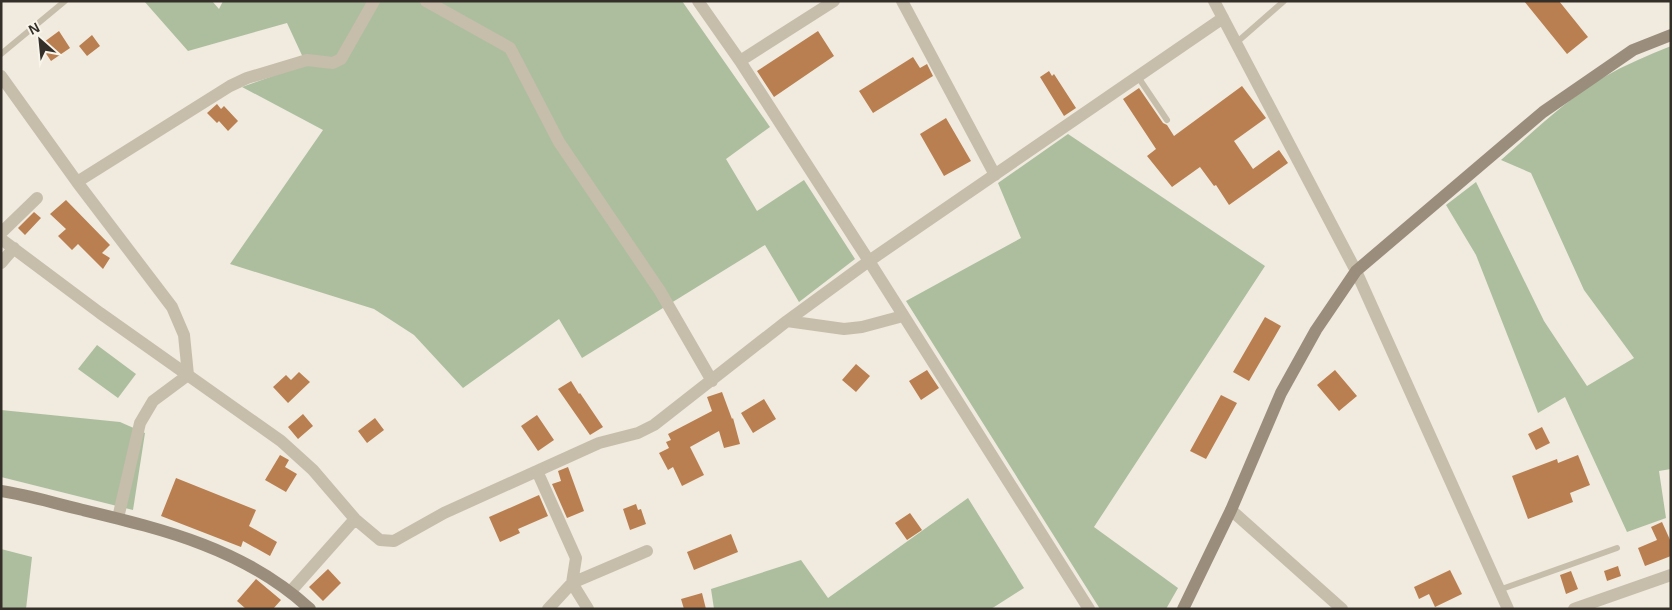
<svg xmlns="http://www.w3.org/2000/svg" width="1672" height="610" viewBox="0 0 1672 610" font-family="Arial,sans-serif">
  <style>
    .green { fill: #adbe9f }
    .building { fill: #ba7f51 }
    .lines { fill: none; stroke-linecap: round; stroke-linejoin: round }
    .lane { stroke: #c7bdab; stroke-width: 6 }
    .street { stroke: #c7bdab; stroke-width: 12 }
    .secondary { stroke: #9a8d7c; stroke-width: 12 }
  </style>
  <rect width="100%" height="100%" fill="#f0ebde"/>
  <path class="green" d="M 144,1 L 212,1 L 219,9 L 223,1 L 682,1 L 770,127 L 726,159 L 757,211 L 804,180 L 855,259 L 799,302 L 765,245 L 582,358 L 559,319 L 463,388 L 414,335 L 374,309 L 230,264 L 323,130 L 242,87 L 306,64 L 287,23 L 188,51 Z
    M 1671,46 L 1671,469 L 1659,471 L 1666,518 L 1627,532 L 1565,397 L 1538,413 L 1476,255 L 1446,205 L 1476,182 L 1544,321 L 1587,386 L 1634,358 L 1584,290 L 1531,173 L 1501,160 C 1534,131 1567,99 1604,77 C 1625,65 1648,55 1671,46 Z
    M 1068,134 L 1265,266 L 1094,527 L 1178,588 L 1166,609 L 1100,609 L 906,301 L 1021,238 L 998,183 Z
    M 97,345 L 136,374 L 118,398 L 78,369 Z
    M 1,410 L 120,422 L 145,433 L 133,510 L 1,477 Z
    M 968,498 L 1024,588 L 991,609 L 714,609 L 711,589 L 801,560 L 828,598 Z
    M 1,549 L 32,557 L 26,609 L 1,609 Z"/>
  <path class="building" d="M 1524,1 L 1559,1 L 1588,37 L 1567,54 Z
    M 59,31 L 70,48 L 51,61 L 43,49 L 47,46 L 44,42 Z
    M 818,31 L 834,56 L 774,97 L 757,71 Z
    M 92,35 L 100,46 L 87,56 L 79,46 Z
    M 913,57 L 920,68 L 927,64 L 933,76 L 873,113 L 859,91 Z
    M 1049,71 L 1052,76 L 1054,74 L 1076,108 L 1064,116 L 1040,77 Z
    M 1242,86 L 1266,118 L 1234,141 L 1253,169 L 1279,150 L 1288,163 L 1229,205 L 1216,185 L 1214,186 L 1200,167 L 1172,187 L 1147,156 L 1156,149 L 1123,99 L 1139,88 L 1163,123 L 1167,125 L 1174,136 Z
    M 217,104 L 221,109 L 224,106 L 238,121 L 228,131 L 219,121 L 217,123 L 207,113 Z
    M 946,118 L 971,161 L 944,176 L 920,134 Z
    M 66,200 L 110,245 L 102,253 L 110,258 L 103,269 L 78,244 L 72,250 L 58,236 L 66,229 L 50,214 Z
    M 34,212 L 41,218 L 25,235 L 18,228 Z
    M 1265,317 L 1281,326 L 1249,381 L 1233,372 Z
    M 856,364 L 870,376 L 856,392 L 842,380 Z
    M 927,370 L 939,388 L 921,400 L 909,381 Z
    M 1335,370 L 1357,396 L 1339,411 L 1317,385 Z
    M 299,372 L 310,382 L 288,403 L 273,387 L 286,375 L 291,380 Z
    M 571,381 L 579,394 L 580,393 L 603,427 L 590,435 L 558,389 Z
    M 722,392 L 732,419 L 733,418 L 740,444 L 724,448 L 719,431 L 690,447 L 704,475 L 682,486 L 673,467 L 668,470 L 659,453 L 669,448 L 666,442 L 671,440 L 668,434 L 712,411 L 707,397 Z
    M 1221,395 L 1237,403 L 1206,459 L 1190,451 Z
    M 764,399 L 776,419 L 753,433 L 741,413 Z
    M 303,414 L 313,426 L 298,439 L 288,427 Z
    M 537,415 L 554,440 L 538,451 L 521,426 Z
    M 375,418 L 384,430 L 367,443 L 358,431 Z
    M 1542,427 L 1550,443 L 1536,450 L 1528,434 Z
    M 280,455 L 289,460 L 285,467 L 297,474 L 286,492 L 265,480 Z
    M 1578,455 L 1590,485 L 1570,493 L 1573,502 L 1528,519 L 1512,476 L 1557,459 L 1558,463 Z
    M 568,467 L 584,511 L 567,518 L 552,484 L 561,481 L 558,471 Z
    M 176,478 L 256,510 L 249,526 L 277,542 L 270,556 L 243,541 L 241,547 L 161,516 Z
    M 539,495 L 548,516 L 518,529 L 520,533 L 500,542 L 489,517 Z
    M 636,504 L 638,510 L 641,509 L 646,524 L 630,530 L 623,509 Z
    M 910,513 L 922,530 L 907,540 L 895,523 Z
    M 1662,522 L 1671,542 L 1671,556 L 1645,566 L 1638,548 L 1657,540 L 1651,527 Z
    M 731,534 L 738,552 L 694,570 L 687,552 Z
    M 1618,566 L 1621,576 L 1607,581 L 1604,571 Z
    M 328,569 L 341,583 L 323,601 L 309,587 Z
    M 1450,570 L 1462,594 L 1435,607 L 1429,594 L 1419,599 L 1414,587 Z
    M 1571,571 L 1578,589 L 1566,594 L 1560,575 Z
    M 256,579 L 281,600 L 273,609 L 246,609 L 237,601 Z
    M 702,593 L 706,609 L 684,609 L 681,599 Z"/>
  <g class="lines">
    <path class="lane" d="M 1236,43 L 1284,1
      M 1,54 L 65,1
      M 1138,77 L 1167,120
      M 1499,590 L 1617,548"/>
    <path class="street" d="M 426,1 L 510,48 L 559,142 L 660,291 L 712,381
      M 698,1 L 740,61 L 869,261 L 1089,609
      M 902,1 L 995,175
      M 1214,1 L 1356,271 L 1508,609
      M 740,61 L 834,1
      M 1,76 L 77,182 L 172,307 L 184,335 L 188,375
      M 77,182 L 230,86 L 247,78 L 307,60 L 333,63 L 341,59 L 374,1
      M 1,233 L 37,198
      M 1,239 L 100,313 L 281,441 L 313,470 L 355,519 L 380,540 L 394,541 L 444,513 L 599,443 L 638,433 L 654,425 L 787,321 L 869,261 L 1223,18
      M 1,263 L 14,248
      M 787,321 L 844,329 L 862,327 L 903,316
      M 537,471 L 576,558 L 572,583 L 548,609
      M 1231,510 L 1342,609
      M 118,518 L 140,423 L 153,401 L 188,375
      M 291,591 L 355,519
      M 588,609 L 572,583 L 647,551
      M 1574,609 L 1671,575"/>
    <path class="secondary" d="M 1,491 C 29,495 56,504 83,510 C 166,530 245,549 310,609
      M 1183,609 L 1231,510 L 1281,393 L 1316,330 L 1356,271 L 1543,112 L 1633,50 L 1671,35"/>
  </g>
  <rect width="1672" height="610" fill="none" stroke="#352f29" stroke-width="5"/>
  <g transform="translate(40 40) rotate(333)" stroke="#f8f4ea" stroke-width="4" paint-order="stroke">
  <path d="M0-4L9 19L0 12L-9 19Z" fill="#352f29"/>
  <text y="-8" font-size="14" font-weight="bold" text-anchor="middle" fill="#352f29">N</text>
  </g>
</svg>
